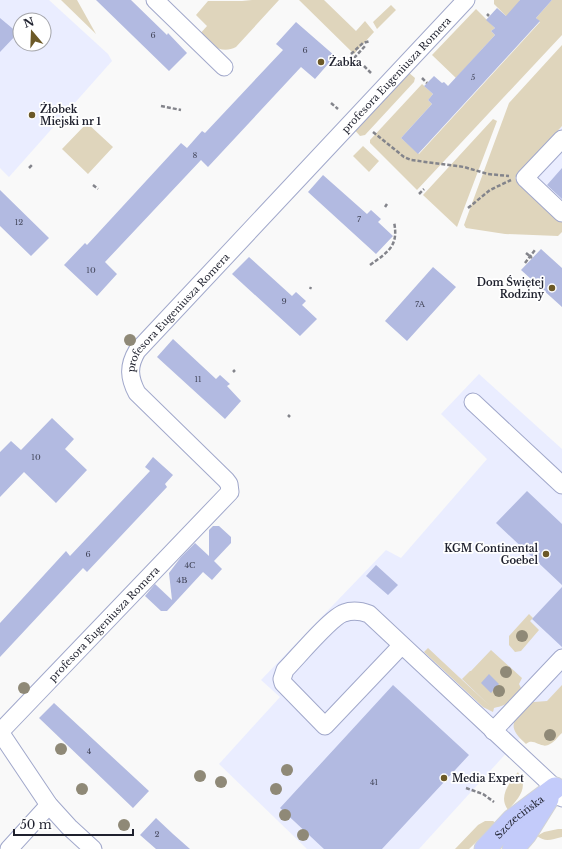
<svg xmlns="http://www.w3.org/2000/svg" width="562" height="849" viewBox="0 0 562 849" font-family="'Libre Baskerville',serif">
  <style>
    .built { fill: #eaedff; fill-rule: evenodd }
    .green { fill: #dfd5bc }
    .building { fill: #b2bae1 }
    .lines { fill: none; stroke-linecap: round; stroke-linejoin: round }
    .minor-casing { stroke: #a1a8cb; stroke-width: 19 }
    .major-casing { stroke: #d2d3d5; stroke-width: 23 }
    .path { stroke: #83848b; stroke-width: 2.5; stroke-dasharray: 4 2; stroke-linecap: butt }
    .minor { stroke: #fff; stroke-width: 17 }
    .major { stroke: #c3cbfa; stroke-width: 21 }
    .tree { fill: #8f8977 }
    .poi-dot { fill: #6c5927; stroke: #fff; stroke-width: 1.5 }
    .labels { text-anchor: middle; stroke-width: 3.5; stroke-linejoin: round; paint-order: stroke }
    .number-label { font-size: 8px; fill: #44475b }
    .poi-label { font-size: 10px; font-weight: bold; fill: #1f212e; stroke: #fff; text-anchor: start }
    .street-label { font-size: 10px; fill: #1f212e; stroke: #fff }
  </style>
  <rect width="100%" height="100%" fill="#f9f9f9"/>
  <path class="built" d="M 0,0 L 49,0 L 108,54 L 112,61 L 9,177 L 0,168 ZM 20,20 L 44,20 L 44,44 L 20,44 Z
    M 562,126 L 562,220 L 515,178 Z
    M 479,374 L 562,449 L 562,692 L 419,849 L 307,849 L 219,764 L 280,697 L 261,680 L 386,550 L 401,558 L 487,459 L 441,414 Z"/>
  <path class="green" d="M 61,0 L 77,0 L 96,34 Z
    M 252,0 L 279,0 L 236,47 C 221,55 210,44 199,35 L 207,26 L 196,15 L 208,1 L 242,1 Z
    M 299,0 L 324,0 L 356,31 L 365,21 L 374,32 L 354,54 Z
    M 494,0 L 520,0 L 510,20 L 494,4 Z
    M 552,0 L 562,0 L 562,35 L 417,190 L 370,143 L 370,140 L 422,84 L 433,94 L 428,100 L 432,104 L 401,138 L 419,154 L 540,22 L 536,18 Z
    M 391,5 L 396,10 L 377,29 L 373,22 Z
    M 476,9 L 495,28 L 491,31 L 495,35 L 456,78 L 432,55 Z
    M 562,45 L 562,126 L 515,178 L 562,220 L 562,232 L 558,236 L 505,234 L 466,228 L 464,225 L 509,103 Z
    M 408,72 L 415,78 L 414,82 L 365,135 L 360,136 L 353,128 Z
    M 493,119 L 497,121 L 457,227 L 423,195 Z
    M 87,123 L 113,147 L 88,174 L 62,149 Z
    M 363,146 L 379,161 L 369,172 L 353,156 Z
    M 529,614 L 533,618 L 530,621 L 539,630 L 521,651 L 515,652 L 509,645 L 509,636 Z
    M 428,648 L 490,706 L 462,679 L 470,671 L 471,671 L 491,650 L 522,678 L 519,684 L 522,690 C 512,700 509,705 494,708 L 493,712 L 483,707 L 424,652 Z
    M 562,685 L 562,733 C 558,736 555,742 550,744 C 541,750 534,737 526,744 C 503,724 516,719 532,701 L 534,702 L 547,701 Z
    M 518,772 C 519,775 521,775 522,779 C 526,792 516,801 508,810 C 498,797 509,783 518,772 Z
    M 485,821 L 493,821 L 496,823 L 469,849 L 455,849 L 478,825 Z
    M 558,829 L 562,829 L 562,837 C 552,839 546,843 537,836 L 544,832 Z"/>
  <path class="building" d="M 96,0 L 131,0 L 167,35 L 168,33 L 187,53 L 169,71 Z
    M 520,0 L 552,0 L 536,18 L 540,21 L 418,154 L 401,138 L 432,104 L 428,100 L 433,94 L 424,86 L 434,76 L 442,83 L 444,82 L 448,86 L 495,35 L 491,31 L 495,28 L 486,20 L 497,8 L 506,16 Z
    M 0,18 L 18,33 L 0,52 Z
    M 296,22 L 335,56 L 315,79 L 301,67 L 208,167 L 201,160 L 105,262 L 117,274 L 97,296 L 64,265 L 85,243 L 87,245 L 181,143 L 187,148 L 202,131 L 205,133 L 283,50 L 276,44 Z
    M 562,168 L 562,199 L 547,185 Z
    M 323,175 L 367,214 L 371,210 L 381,219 L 378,222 L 393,236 L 376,254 L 308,192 Z
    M 0,190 L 49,238 L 31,256 L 0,226 Z
    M 541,249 L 562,268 L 562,307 L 521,270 Z
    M 249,257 L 292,296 L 296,292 L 306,301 L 302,305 L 317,319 L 300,336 L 232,274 Z
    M 433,267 L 456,287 L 407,341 L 385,321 Z
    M 173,339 L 216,379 L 220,375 L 230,384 L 227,386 L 241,401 L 225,419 L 157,357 Z
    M 52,418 L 74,439 L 65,449 L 87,470 L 56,503 L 24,472 L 0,497 L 0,452 L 11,441 L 21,450 Z
    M 153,457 L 173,475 L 165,484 L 167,487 L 87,572 L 83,568 L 0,657 L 0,623 L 66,551 L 70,556 L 150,471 L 145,467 Z
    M 527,491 L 562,524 L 562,585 L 496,523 Z
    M 213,526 L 219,526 L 231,537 L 231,543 L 214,561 L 222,569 L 212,580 L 203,572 L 167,611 L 161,611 L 145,596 L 155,584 L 172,600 L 169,573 L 181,557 L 195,543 L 209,556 L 209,530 Z
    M 376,565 L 398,585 L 388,595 L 366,576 Z
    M 562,587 L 562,647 L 532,619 Z
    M 489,674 L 499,684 L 491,693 L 481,683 Z
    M 393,685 L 469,755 L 382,849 L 324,849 L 280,808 Z
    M 54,703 L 149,791 L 133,808 L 39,718 Z
    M 156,818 L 173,834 L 190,849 L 156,849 L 140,835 Z"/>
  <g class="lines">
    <g class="minor-casing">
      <g id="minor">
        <path d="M 155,0 L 224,67"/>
        <path d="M 562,139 L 525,178 L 562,213"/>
        <path d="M 473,402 L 562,485"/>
        <path d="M 402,645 L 325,726 L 283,683 L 282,679 L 285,670 C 297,658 331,617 344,613 C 352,610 361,611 369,614 C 431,672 493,730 555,788 L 562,798"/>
        <path d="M 493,731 L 562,658"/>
        <path id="s1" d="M 0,732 L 230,492 L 229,484 L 226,480 L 137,393 C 129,378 128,366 137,351 L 466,0"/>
        <path d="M 0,732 L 49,805 L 69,827 L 93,849"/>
        <path d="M 9,849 L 49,805"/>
      </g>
    </g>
    <g class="major-casing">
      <g id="major">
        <path id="s2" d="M 485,849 L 512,820 L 555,788"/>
        <path d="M 513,849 L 526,834 L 548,799"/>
      </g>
    </g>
    <path class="path" d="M 487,14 L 489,16
      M 351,54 L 363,43 L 370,41
      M 354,58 L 366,45
      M 364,66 L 371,73
      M 422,78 L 427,83
      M 331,103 L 338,109
      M 161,106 L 181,110
      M 373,132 L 404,157 L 411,160 L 464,167 L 488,174 L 509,176
      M 29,168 L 33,164
      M 93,185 L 98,189
      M 419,194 L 424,189
      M 385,207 L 387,204
      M 468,208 L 490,190 L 511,180
      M 526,253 L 532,258
      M 525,263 L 535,250
      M 370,265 C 388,252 399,246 394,222
      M 310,289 L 311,287
      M 233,372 L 235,370
      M 288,415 L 290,417
      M 466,788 L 483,794 L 494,802"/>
    <use href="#minor" class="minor"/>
    <use href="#major" class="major"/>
  </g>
  <g class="tree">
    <circle cx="130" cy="340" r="6"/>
    <circle cx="522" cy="636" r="6"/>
    <circle cx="506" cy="672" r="6"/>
    <circle cx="24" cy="688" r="6"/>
    <circle cx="499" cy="691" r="6"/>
    <circle cx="550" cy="735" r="6"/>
    <circle cx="61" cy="749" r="6"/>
    <circle cx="287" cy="770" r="6"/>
    <circle cx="200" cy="776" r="6"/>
    <circle cx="221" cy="782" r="6"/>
    <circle cx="82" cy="789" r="6"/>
    <circle cx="276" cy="789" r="6"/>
    <circle cx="285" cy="815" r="6"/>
    <circle cx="124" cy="825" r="6"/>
    <circle cx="303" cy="835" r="6"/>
  </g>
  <g class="poi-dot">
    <circle cx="321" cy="62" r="4"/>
    <circle cx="32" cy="115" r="4"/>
    <circle cx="552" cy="288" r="4"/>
    <circle cx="546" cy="554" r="4"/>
    <circle cx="444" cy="778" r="4"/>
  </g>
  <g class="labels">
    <g class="number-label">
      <text x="153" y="38">6</text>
      <text x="305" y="53">6</text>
      <text x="473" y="80">5</text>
      <text x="195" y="158">8</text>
      <text x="359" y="222">7</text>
      <text x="19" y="225">12</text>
      <text x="91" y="273">10</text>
      <text x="284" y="304">9</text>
      <text x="420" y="307">7A</text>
      <text x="198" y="382">11</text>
      <text x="36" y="460">10</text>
      <text x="88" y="557">6</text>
      <text x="190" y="568">4C</text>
      <text x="182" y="583">4B</text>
      <text x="89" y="754">4</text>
      <text x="374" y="785">41</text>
      <text x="157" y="837">2</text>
    </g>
    <g class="poi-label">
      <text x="329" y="66">Żabka</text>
      <text x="40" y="113">Żłobek<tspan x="40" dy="12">Miejski nr 1</tspan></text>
      <text x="544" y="286" text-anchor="end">Dom Świętej<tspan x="544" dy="12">Rodziny</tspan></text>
      <text x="538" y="552" text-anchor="end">KGM Continental<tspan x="538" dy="12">Goebel</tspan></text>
      <text x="452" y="782">Media Expert</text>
    </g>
    <g class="street-label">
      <text dy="4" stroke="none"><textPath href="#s1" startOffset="893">profesora Eugeniusza Romera</textPath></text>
      <text dy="4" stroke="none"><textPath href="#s1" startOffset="569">profesora Eugeniusza Romera</textPath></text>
      <text dy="4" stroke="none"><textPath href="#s1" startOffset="150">profesora Eugeniusza Romera</textPath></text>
      <text dy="4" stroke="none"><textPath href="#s2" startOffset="47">Szczecińska</textPath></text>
    </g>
  </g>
  <g transform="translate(32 32) rotate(341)"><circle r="19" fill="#ffffff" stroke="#a5a6ab"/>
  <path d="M0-3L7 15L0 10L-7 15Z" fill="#6c5927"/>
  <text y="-6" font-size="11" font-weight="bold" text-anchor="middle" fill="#1f212e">N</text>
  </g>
  <path d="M14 829v6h119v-6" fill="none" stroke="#1f212e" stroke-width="2"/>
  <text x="20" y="829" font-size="12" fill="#1f212e" stroke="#ffffff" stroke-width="3" paint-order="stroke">50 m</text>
</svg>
